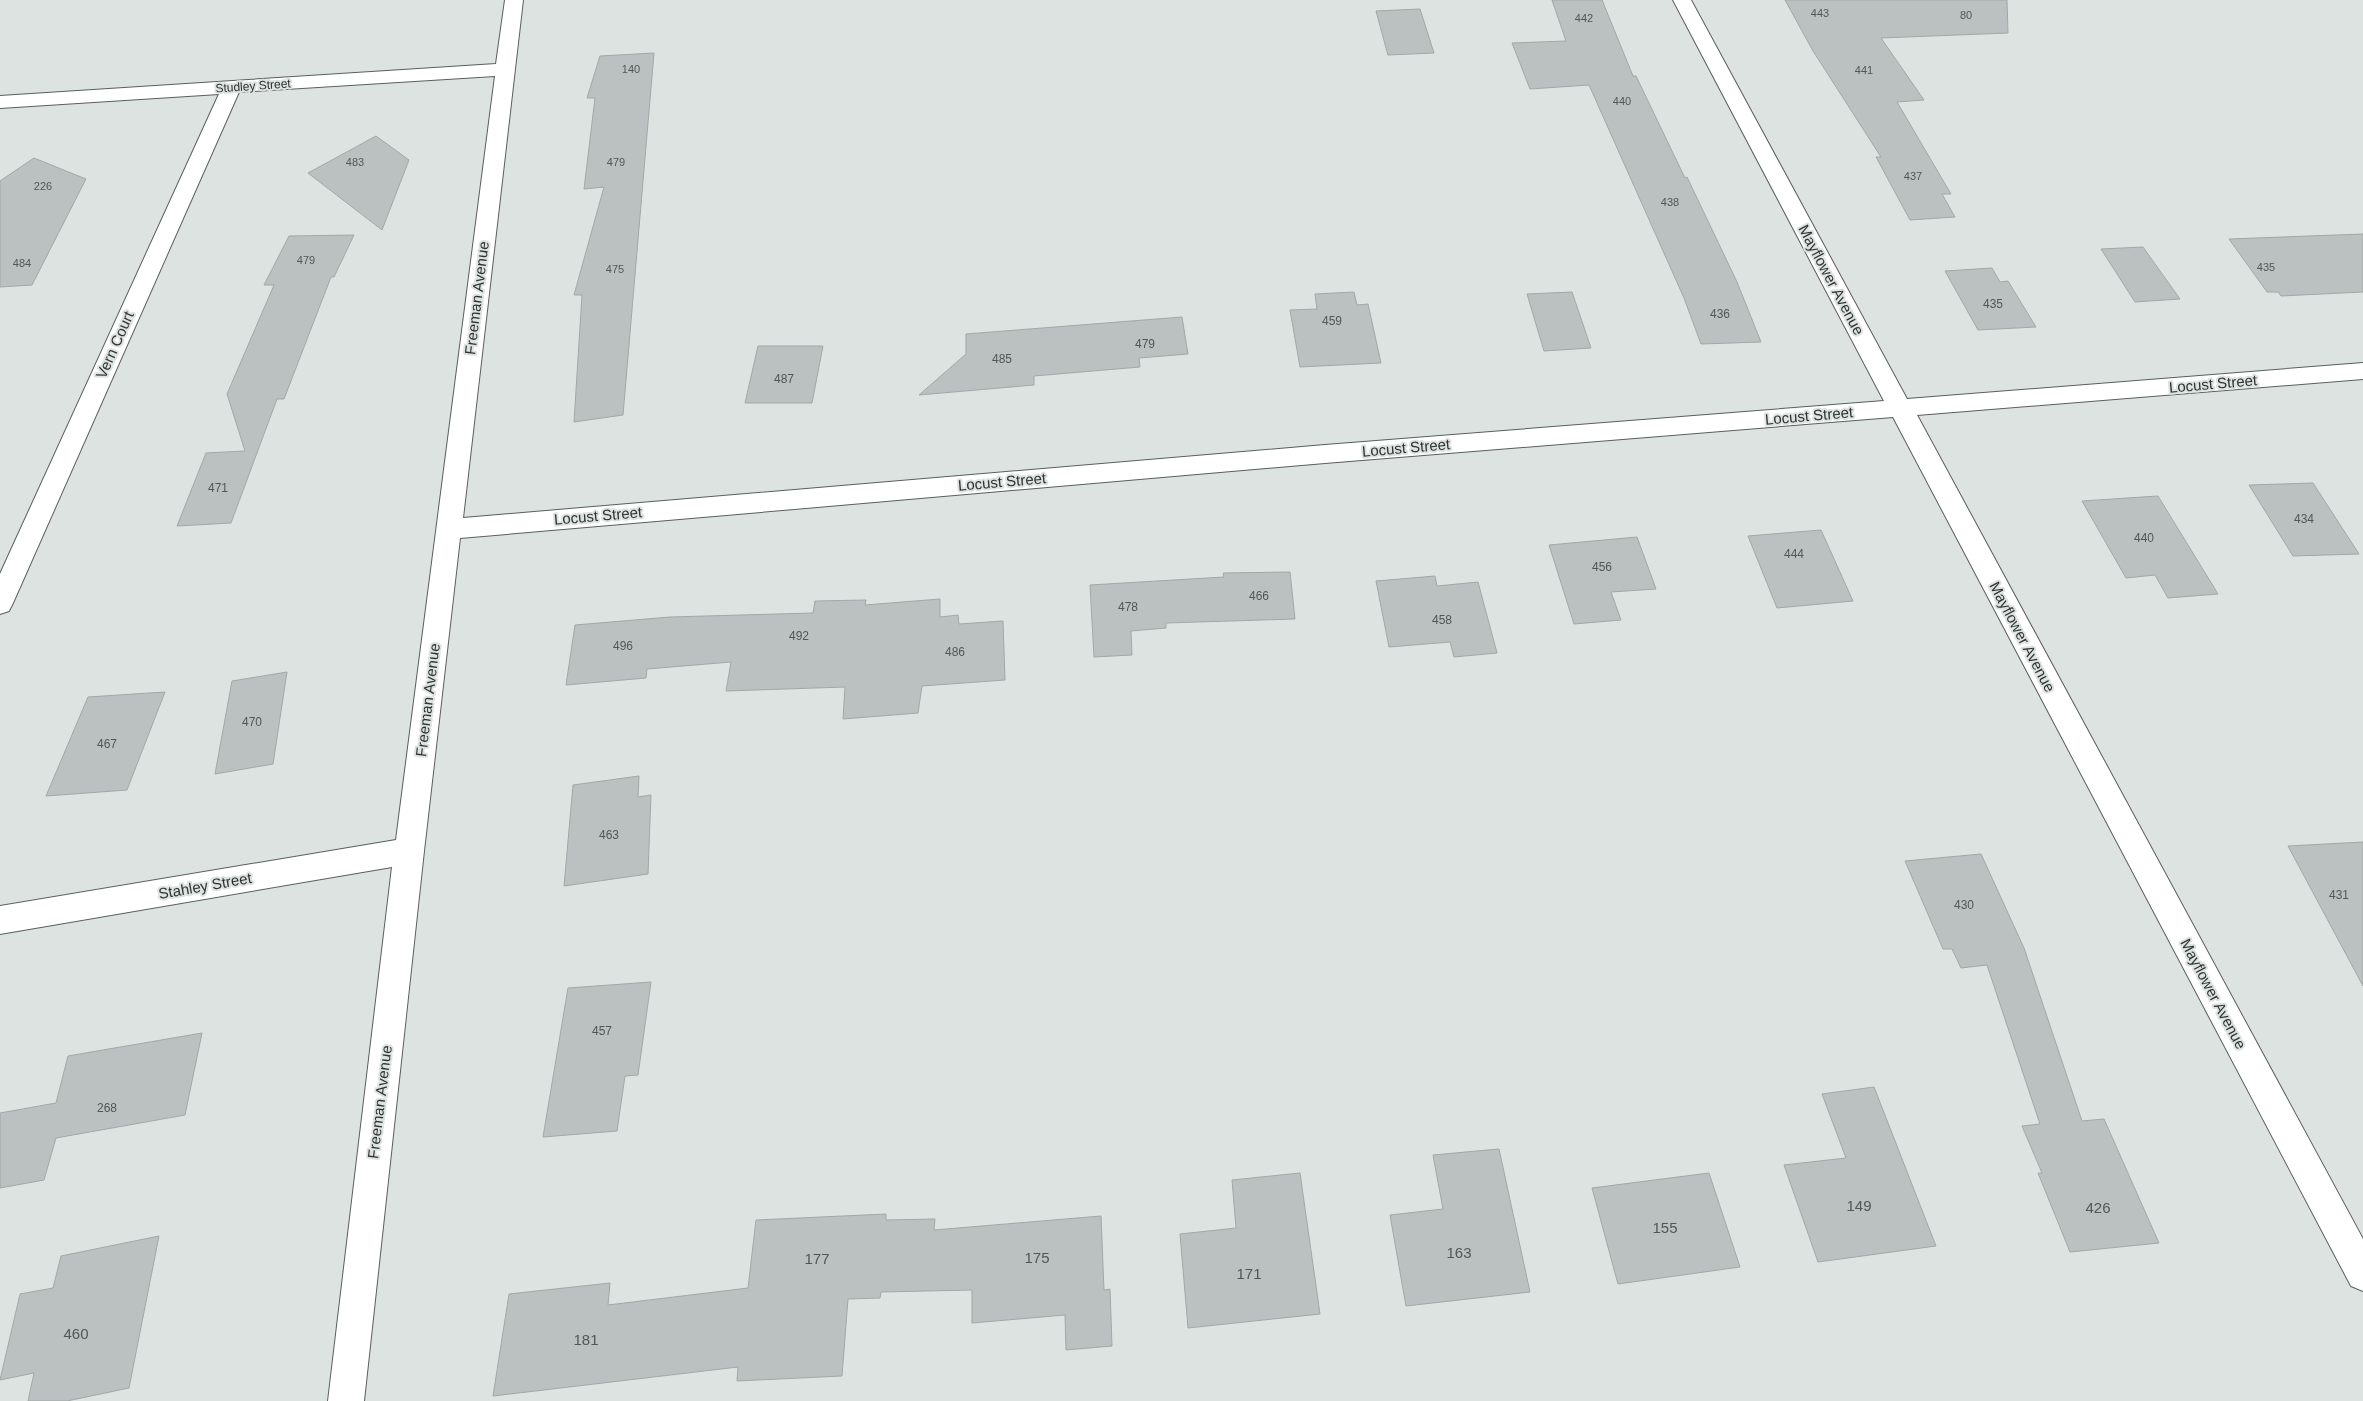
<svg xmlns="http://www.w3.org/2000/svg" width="2363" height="1401" viewBox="0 0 2363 1401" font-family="Arial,sans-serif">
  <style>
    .building { fill: #bbc1c0; stroke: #a1a8a6 }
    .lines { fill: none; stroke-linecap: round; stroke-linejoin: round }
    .minor-casing { stroke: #595f5d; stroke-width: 2 }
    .minor { fill: #fff; fill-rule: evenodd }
    .labels { text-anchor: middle; stroke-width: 4; stroke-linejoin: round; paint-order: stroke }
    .far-number-label { font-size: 11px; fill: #535656 }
    .far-street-label { font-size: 12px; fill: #303232; stroke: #dce3e1 }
    .number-label { font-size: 12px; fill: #535656 }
    .street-label { font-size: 15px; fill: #303232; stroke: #dce3e1 }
    .near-number-label { font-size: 15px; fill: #535656 }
  </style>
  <rect width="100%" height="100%" fill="#dce3e1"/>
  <path class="building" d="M 1552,0 L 1602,0 L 1633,76 L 1636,76 L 1685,178 L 1687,177 L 1737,282 L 1761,342 L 1701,344 L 1684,298 L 1589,85 L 1530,89 L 1512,43 L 1566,41 Z
    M 1785,0 L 2007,0 L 2008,33 L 1881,38 L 1924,100 L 1897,102 L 1951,194 L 1942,194 L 1955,217 L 1910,220 L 1876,157 L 1881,157 L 1813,51 Z
    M 1420,9 L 1434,53 L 1388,55 L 1376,11 Z
    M 654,53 L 623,415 L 574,422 L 582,295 L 574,295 L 604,187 L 584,189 L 595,98 L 587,98 L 600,56 Z
    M 376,136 L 409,160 L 382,230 L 308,173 Z
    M 34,158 L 86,179 L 32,285 L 0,287 L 0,181 Z
    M 2363,234 L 2363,292 L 2281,296 L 2278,292 L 2267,292 L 2229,239 Z
    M 354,235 L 334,277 L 331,277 L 284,399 L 277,399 L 231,523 L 177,526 L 206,453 L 245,451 L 227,394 L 274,285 L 264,285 L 289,236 Z
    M 2143,247 L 2180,299 L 2135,302 L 2101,249 Z
    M 1992,268 L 2000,282 L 2008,281 L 2036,327 L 1978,330 L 1945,271 Z
    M 1354,292 L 1357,305 L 1368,304 L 1381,363 L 1300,367 L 1290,310 L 1317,309 L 1315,294 Z
    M 1572,292 L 1591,348 L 1544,351 L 1527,294 Z
    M 1182,317 L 1188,354 L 1139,358 L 1140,367 L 1034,376 L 1034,385 L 919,395 L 966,354 L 966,334 Z
    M 758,346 L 823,346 L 812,403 L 745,403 Z
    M 2313,483 L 2359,554 L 2293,556 L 2249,485 Z
    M 2158,496 L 2218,594 L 2168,598 L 2155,575 L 2126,578 L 2082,501 Z
    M 1821,530 L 1853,601 L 1777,608 L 1748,536 Z
    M 1637,537 L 1656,589 L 1611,592 L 1621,620 L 1574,624 L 1549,545 Z
    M 1290,572 L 1295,619 L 1166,623 L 1166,628 L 1131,631 L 1132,655 L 1094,657 L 1090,585 L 1224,577 L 1223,573 Z
    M 1435,576 L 1437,586 L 1478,582 L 1497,653 L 1454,657 L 1450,642 L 1389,647 L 1376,581 Z
    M 940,599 L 940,617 L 958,615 L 959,624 L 1003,621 L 1005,680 L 922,686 L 918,713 L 843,719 L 845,687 L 726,691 L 731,662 L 647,669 L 646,678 L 566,685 L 575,625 L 670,617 L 813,613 L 815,601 L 866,600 L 865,605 Z
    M 287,672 L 273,764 L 215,774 L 232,681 Z
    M 165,692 L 127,790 L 46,796 L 88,697 Z
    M 639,776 L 638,797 L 651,795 L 648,874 L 564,886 L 573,785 Z
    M 2363,842 L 2363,986 L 2288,846 Z
    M 1981,854 L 2024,948 L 2082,1121 L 2104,1119 L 2159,1243 L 2070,1252 L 2038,1173 L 2042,1173 L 2022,1126 L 2040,1124 L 1987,965 L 1961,968 L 1952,949 L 1943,949 L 1905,861 Z
    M 651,982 L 638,1075 L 625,1076 L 617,1131 L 543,1137 L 568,988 Z
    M 202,1033 L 185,1115 L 56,1138 L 44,1180 L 0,1188 L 0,1113 L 56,1103 L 68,1056 Z
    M 1874,1087 L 1936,1246 L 1818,1262 L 1784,1165 L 1846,1158 L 1822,1094 Z
    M 1499,1149 L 1530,1292 L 1406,1306 L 1390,1215 L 1443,1209 L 1433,1155 Z
    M 1300,1173 L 1320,1314 L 1188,1328 L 1180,1234 L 1236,1228 L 1232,1180 Z
    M 1709,1173 L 1740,1267 L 1618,1284 L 1592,1188 Z
    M 886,1214 L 886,1220 L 935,1219 L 934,1230 L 1101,1216 L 1104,1290 L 1110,1289 L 1112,1346 L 1066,1350 L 1065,1315 L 972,1323 L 972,1290 L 881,1292 L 880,1298 L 848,1299 L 842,1376 L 737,1381 L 738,1367 L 493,1396 L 509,1294 L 610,1283 L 608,1305 L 748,1288 L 756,1220 Z
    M 159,1236 L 129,1388 L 67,1401 L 28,1401 L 34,1373 L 0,1380 L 20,1294 L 53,1288 L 61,1256 Z"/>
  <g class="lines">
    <g class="minor-casing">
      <path id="minor" d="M 505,0 L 523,0 L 463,518 L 1325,445 L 1884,401 L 1673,0 L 1691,0 L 1907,399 L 2363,363 L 2363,379 L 1917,415 L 2363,1239 L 2363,1291 L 2351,1286 L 1893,417 L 1325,463 L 460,538 L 424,851 L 364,1401 L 328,1401 L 392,867 L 0,934 L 0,906 L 396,840 L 495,76 L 239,92 L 13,603 L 9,611 L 0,614 L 0,574 L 219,94 L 0,108 L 0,96 L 496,64 Z"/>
    </g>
    <use href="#minor" class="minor"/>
  </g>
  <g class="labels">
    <g class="far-number-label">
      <text x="1820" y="17">443</text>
      <text x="1966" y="19">80</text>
      <text x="1584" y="22">442</text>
      <text x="631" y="73">140</text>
      <text x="1864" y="74">441</text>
      <text x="1622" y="105">440</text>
      <text x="355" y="166">483</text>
      <text x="616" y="166">479</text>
      <text x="1913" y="180">437</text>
      <text x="43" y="190">226</text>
      <text x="1670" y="206">438</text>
      <text x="306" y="264">479</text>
      <text x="22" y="267">484</text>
      <text x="2266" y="271">435</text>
      <text x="615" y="273">475</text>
    </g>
    <g class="far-street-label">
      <text transform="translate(253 86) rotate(-4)" y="4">Studley Street</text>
    </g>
    <g class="number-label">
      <text x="1993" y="308">435</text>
      <text x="1720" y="318">436</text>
      <text x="1332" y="325">459</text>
      <text x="1145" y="348">479</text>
      <text x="1002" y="363">485</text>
      <text x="784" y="383">487</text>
      <text x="218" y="492">471</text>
      <text x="2304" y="523">434</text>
      <text x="2144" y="542">440</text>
      <text x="1794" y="558">444</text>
      <text x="1602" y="571">456</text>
      <text x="1259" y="600">466</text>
      <text x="1128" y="611">478</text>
      <text x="1442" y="624">458</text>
      <text x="799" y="640">492</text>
      <text x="623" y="650">496</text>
      <text x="955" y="656">486</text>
      <text x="252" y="726">470</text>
      <text x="107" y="748">467</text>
      <text x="609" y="839">463</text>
      <text x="2339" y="899">431</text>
      <text x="1964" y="909">430</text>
      <text x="602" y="1035">457</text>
      <text x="107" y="1112">268</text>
    </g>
    <g class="street-label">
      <text transform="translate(1831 280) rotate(62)" y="5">Mayflower Avenue</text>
      <text transform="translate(477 298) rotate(-83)" y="5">Freeman Avenue</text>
      <text transform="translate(115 345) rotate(-66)" y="5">Vern Court</text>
      <text transform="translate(2213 384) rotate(-5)" y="5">Locust Street</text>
      <text transform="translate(1809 416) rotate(-5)" y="5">Locust Street</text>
      <text transform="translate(1406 448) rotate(-5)" y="5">Locust Street</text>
      <text transform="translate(1002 482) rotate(-5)" y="5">Locust Street</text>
      <text transform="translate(598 516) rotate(-5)" y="5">Locust Street</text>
      <text transform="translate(2022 637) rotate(62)" y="5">Mayflower Avenue</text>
      <text transform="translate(428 700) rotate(-83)" y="5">Freeman Avenue</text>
      <text transform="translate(205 886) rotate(-10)" y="5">Stahley Street</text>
      <text transform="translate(2213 994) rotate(62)" y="5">Mayflower Avenue</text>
      <text transform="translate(380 1102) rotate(-83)" y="5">Freeman Avenue</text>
    </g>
    <g class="near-number-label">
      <text x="1859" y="1211">149</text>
      <text x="2098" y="1213">426</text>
      <text x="1665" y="1233">155</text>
      <text x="1459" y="1258">163</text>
      <text x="1037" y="1263">175</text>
      <text x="817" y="1264">177</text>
      <text x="1249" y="1279">171</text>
      <text x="76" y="1339">460</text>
      <text x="586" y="1345">181</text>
    </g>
  </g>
</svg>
